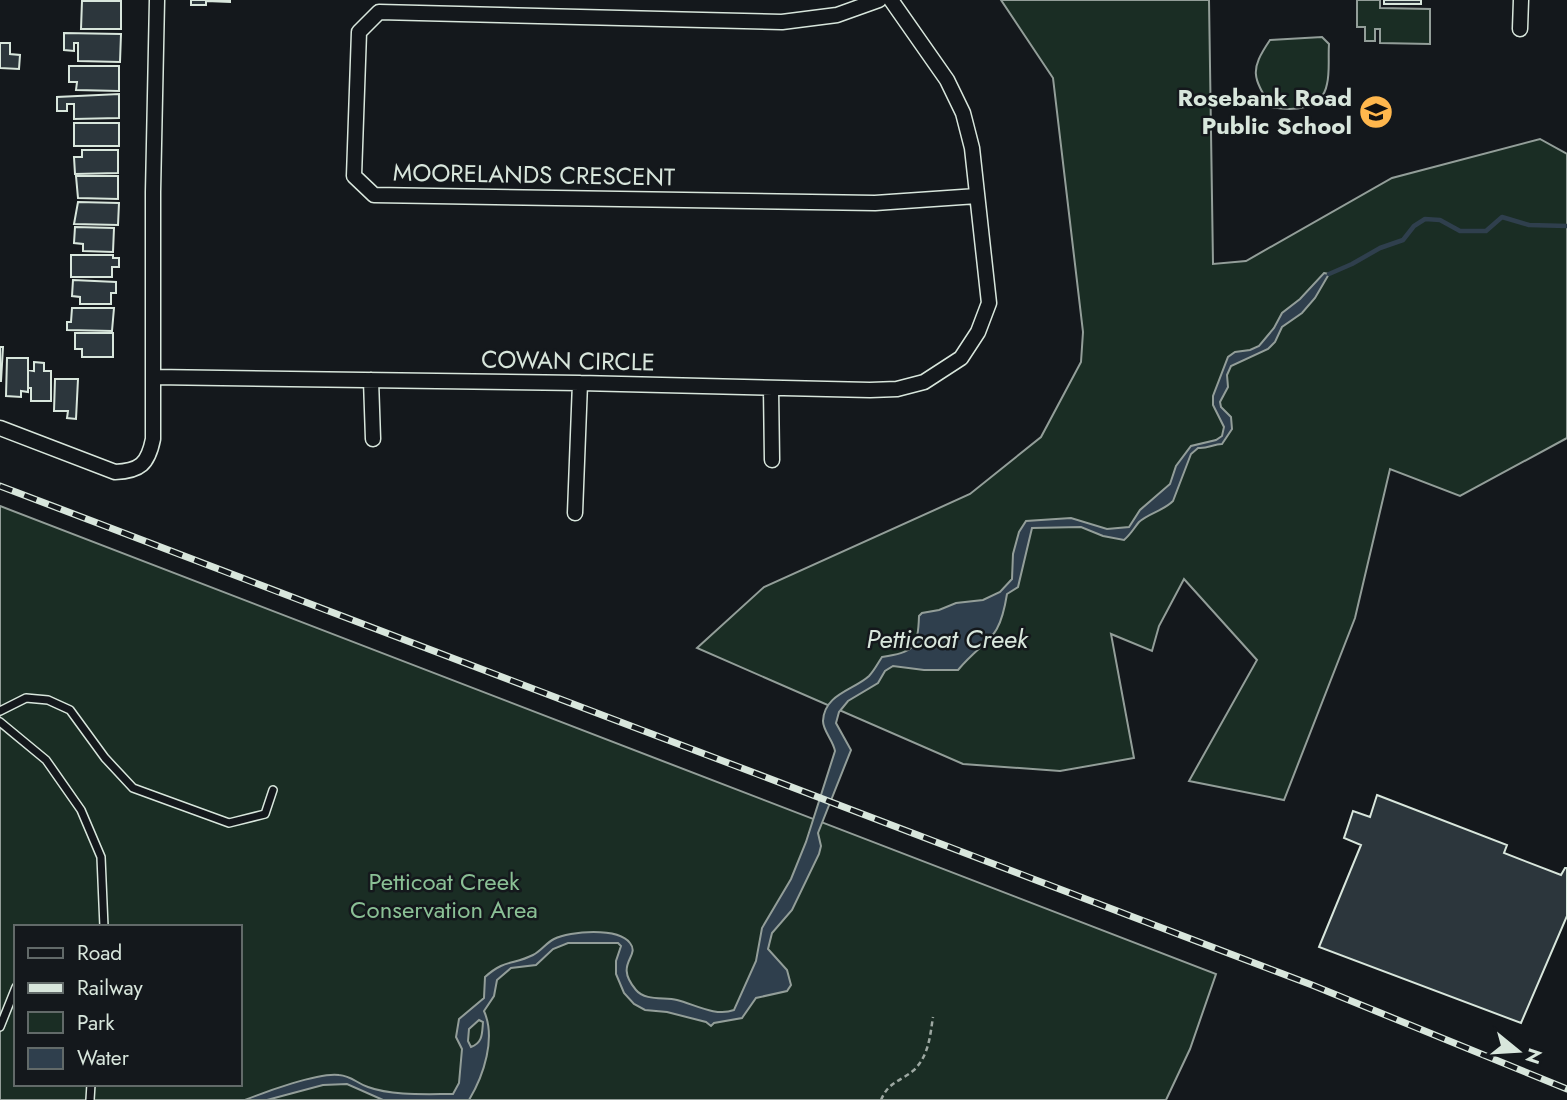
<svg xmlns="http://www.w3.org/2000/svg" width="1567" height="1100" viewBox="0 0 1567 1100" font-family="Jost,sans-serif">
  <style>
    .green { fill: #1a2d24; stroke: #939e99; stroke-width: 2; fill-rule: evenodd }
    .water { fill: #2f3f4d; stroke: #939e99; stroke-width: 2; fill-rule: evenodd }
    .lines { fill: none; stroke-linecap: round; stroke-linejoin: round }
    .stream { stroke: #2f3f4d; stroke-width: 4.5 }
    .building { fill: #2c363c; stroke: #d8e6dc; stroke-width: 2 }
    .service-casing { stroke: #d8e6dc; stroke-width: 10 }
    .minor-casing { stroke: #d8e6dc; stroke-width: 17 }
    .path { stroke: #9da8a2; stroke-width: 2.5; stroke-dasharray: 5 3.5; stroke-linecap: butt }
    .service { stroke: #14181c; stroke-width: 7 }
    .minor { stroke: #14181c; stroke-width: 14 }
    .rail-casing { stroke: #d8e6dc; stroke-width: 7 }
    .rail { stroke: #14181c; stroke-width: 4.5; stroke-dasharray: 13; stroke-linecap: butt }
    .labels { text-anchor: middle; stroke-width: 5; stroke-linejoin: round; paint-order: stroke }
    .poi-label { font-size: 24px; font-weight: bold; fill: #d8e6dc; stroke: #14181c; text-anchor: end }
    .street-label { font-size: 24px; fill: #d8e6dc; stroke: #14181c }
    .park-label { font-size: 24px; fill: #8ac095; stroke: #14181c }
    .water-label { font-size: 26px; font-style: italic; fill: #d8e6dc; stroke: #14181c }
  </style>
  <rect width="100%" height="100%" fill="#14181c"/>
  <path class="green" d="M 1001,0 L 1209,0 L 1213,264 L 1246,261 L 1392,178 L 1540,139 L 1567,154 L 1567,438 L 1460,496 L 1390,469 L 1355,618 L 1284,800 L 1189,781 L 1257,660 L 1184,579 L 1159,626 L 1152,651 L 1111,634 L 1134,758 L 1060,771 L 963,764 L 697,648 L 764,587 L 970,494 L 1041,437 L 1081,362 L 1083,332 L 1053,78 Z
    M 1357,0 L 1380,0 L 1380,8 L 1430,9 L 1430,44 L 1380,43 L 1380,29 L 1375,29 L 1375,41 L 1365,41 L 1365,27 L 1357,27 Z
    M 1322,37 L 1329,44 C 1328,57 1330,72 1327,84 C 1322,111 1292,111 1271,107 C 1253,77 1249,71 1270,40 Z
    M 0,506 L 1216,974 L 1190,1049 L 1166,1100 L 0,1100 ZM 16,927 L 240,927 L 240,1084 L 16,1084 Z"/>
  <path class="water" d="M 1324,273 L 1329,274 L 1315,298 L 1302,313 L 1282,327 L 1275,342 L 1268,349 L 1231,366 L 1227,375 L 1228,387 L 1220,402 L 1221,407 L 1231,417 L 1232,429 L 1222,444 C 1213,444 1208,449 1198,448 L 1191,454 L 1173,501 C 1163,511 1149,513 1139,522 C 1134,528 1131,534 1124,540 L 1103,536 L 1081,527 L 1032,528 L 1018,587 L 1007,594 C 999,644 987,636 958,670 L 924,670 L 893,666 L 885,671 L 878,683 L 848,701 L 839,712 L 836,723 L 851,750 L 818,833 L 821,846 L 819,854 L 792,910 L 772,933 L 768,949 L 787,970 L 791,985 L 787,991 L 756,998 L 742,1018 L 714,1023 L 711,1026 L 706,1022 L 667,1012 L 645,1010 L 634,1004 L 624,993 L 616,974 L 616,961 L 621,946 L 618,943 L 568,943 L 553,949 L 536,965 L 511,968 L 497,980 L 494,996 L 484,1011 C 496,1038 484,1075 469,1100 L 383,1100 L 347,1084 L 323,1085 L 267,1100 L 245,1100 C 265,1092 319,1072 339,1075 C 352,1076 356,1083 368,1087 C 392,1096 427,1094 453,1094 L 459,1083 L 462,1049 L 456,1037 L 459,1019 L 484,998 L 485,977 C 505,959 513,965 533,955 C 541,951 546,943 554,939 C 570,931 618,927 630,943 C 641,957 613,963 636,990 C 645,1001 664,997 677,1000 C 694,1004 715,1017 734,1010 L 756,961 L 762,928 L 791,879 L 806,842 L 835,751 C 833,740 823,731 823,721 C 824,694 854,690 869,676 C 874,671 878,663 882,657 C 913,652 918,649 919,616 L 922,613 L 939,610 L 956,603 L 983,600 L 1000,592 L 1012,579 L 1013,554 L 1019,532 L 1026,521 L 1071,518 L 1107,529 L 1129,527 L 1140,510 L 1170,484 L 1176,466 L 1191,446 L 1216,440 L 1222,436 L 1224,427 L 1213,405 L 1213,396 L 1228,357 L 1235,352 L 1250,350 L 1259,346 L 1274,328 L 1282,313 L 1300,299 ZM 479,1020 L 483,1022 C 482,1033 483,1043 471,1047 L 468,1041 L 469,1029 Z"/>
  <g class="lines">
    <path class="stream" d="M 1329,274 L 1352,264 L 1380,248 L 1403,240 L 1414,226 L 1425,219 L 1440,220 L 1460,231 L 1486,231 L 1502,217 L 1529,225 L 1567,226"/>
  </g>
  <path class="building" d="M 191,0 L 230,0 L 230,2 L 206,1 L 206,5 L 191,5 Z
    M 1384,0 L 1421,0 L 1421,4 L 1384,4 Z
    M 82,1 L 121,1 L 121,29 L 81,29 Z
    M 64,33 L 121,34 L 120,62 L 78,61 L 78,43 L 74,43 L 74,51 L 64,50 Z
    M 0,43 L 10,43 L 10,54 L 20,55 L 19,69 L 0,68 Z
    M 69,66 L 119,66 L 119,91 L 76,90 L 77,82 L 69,82 Z
    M 119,94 L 119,118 L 74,119 L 74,104 L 67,104 L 67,111 L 57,111 L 57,97 Z
    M 74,123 L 119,123 L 119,146 L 74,146 Z
    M 82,150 L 118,150 L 118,173 L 75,174 L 74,157 L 82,157 Z
    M 76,176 L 118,176 L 118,199 L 78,198 Z
    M 78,202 L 119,203 L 118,225 L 74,224 Z
    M 75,227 L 114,228 L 113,252 L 83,251 L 83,244 L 74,243 Z
    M 71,255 L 113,255 L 113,258 L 119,258 L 119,267 L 112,267 L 112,277 L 71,277 Z
    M 73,280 L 116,282 L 116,293 L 111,293 L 111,304 L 80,304 L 80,297 L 72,296 Z
    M 72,308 L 114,308 L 112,331 L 67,330 L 67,322 L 71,322 Z
    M 75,333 L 113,333 L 113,357 L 82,357 L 82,349 L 75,349 Z
    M 0,347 L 3,347 L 1,381 L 0,381 Z
    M 7,358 L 28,358 L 28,392 L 21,391 L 21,397 L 6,396 Z
    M 34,362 L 44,363 L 44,371 L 51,371 L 51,401 L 31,401 L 31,388 L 28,388 L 28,370 L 34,371 Z
    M 55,379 L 78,379 L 76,419 L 67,418 L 68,411 L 54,411 Z
    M 1377,795 L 1507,845 L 1504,853 L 1561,875 L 1565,868 L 1567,868 L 1567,916 L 1521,1023 L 1319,947 L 1361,845 L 1344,838 L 1353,811 L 1370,817 Z"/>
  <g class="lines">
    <g class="service-casing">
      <path id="service" d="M 0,711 L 26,698 L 48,700 L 70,710 L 105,758 L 133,788 L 229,823 L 265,814 L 273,790
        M 0,722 L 46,760 L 81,810 L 101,857 L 104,927
        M 0,1027 L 16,987
        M 90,1100 L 91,1084"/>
    </g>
    <g class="minor-casing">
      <path id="minor" d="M 879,0 L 837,15 L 782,22 L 379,12 L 359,32 L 354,176 L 374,195 L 875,203 L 977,196
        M 1520,29 L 1521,0
        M 154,377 L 580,383 L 870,390 L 897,389 L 924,382 L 961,358 L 978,332 L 989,303 L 972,148 L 963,113 L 947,80 L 891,0
        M 371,380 L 373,439
        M 771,388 L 772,460
        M 0,428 L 115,472 C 140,471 148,464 153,439 L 153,192 L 157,0
        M 575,513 L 580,383"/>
    </g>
    <path class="path" d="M 881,1100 C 889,1081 900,1082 914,1070 C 929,1055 930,1036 933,1017"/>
    <use href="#service" class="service"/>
    <use href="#minor" class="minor"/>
    <g class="rail-casing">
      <path id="rail" d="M 0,486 L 1312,985 L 1567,1089"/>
    </g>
    <use href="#rail" class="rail"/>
  </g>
  <defs>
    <g id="school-disc" transform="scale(1.75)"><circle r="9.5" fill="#ffb74d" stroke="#14181c"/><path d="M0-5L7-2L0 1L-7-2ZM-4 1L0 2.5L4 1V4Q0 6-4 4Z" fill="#111"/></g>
  </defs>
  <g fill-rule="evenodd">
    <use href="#school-disc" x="1376" y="112"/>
  </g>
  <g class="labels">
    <g class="poi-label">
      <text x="1352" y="106">Rosebank Road<tspan x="1352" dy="28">Public School</tspan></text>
    </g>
    <g class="street-label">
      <text transform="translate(534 175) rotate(1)" y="8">MOORELANDS CRESCENT</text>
      <text transform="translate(568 361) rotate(1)" y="8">COWAN CIRCLE</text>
    </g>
    <g class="park-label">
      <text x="444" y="890">Petticoat Creek<tspan x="444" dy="28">Conservation Area</tspan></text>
    </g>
    <g class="water-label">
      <text x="947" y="648">Petticoat Creek</text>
    </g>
  </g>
  <rect x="14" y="925" width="228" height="161" fill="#14181c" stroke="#626a69" stroke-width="2"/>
  <rect x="28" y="948" width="35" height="10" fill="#14181c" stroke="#626a69" stroke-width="2"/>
  <text x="77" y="960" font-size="21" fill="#d8e6dc">Road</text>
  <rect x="28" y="983" width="35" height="10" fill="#d8e6dc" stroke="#626a69" stroke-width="2"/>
  <text x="77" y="995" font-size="21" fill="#d8e6dc">Railway</text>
  <rect x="28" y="1012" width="35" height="21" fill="#1a2d24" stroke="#626a69" stroke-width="2"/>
  <text x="77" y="1030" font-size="21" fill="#d8e6dc">Park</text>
  <rect x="28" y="1048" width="35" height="21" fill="#2f3f4d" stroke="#626a69" stroke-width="2"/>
  <text x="77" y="1065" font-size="21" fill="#d8e6dc">Water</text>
  <g transform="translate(1518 1051) rotate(108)" stroke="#14181c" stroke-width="5" paint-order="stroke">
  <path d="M0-5L12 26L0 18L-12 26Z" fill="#d8e6dc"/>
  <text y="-10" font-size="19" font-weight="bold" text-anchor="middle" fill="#d8e6dc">N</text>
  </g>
</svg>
